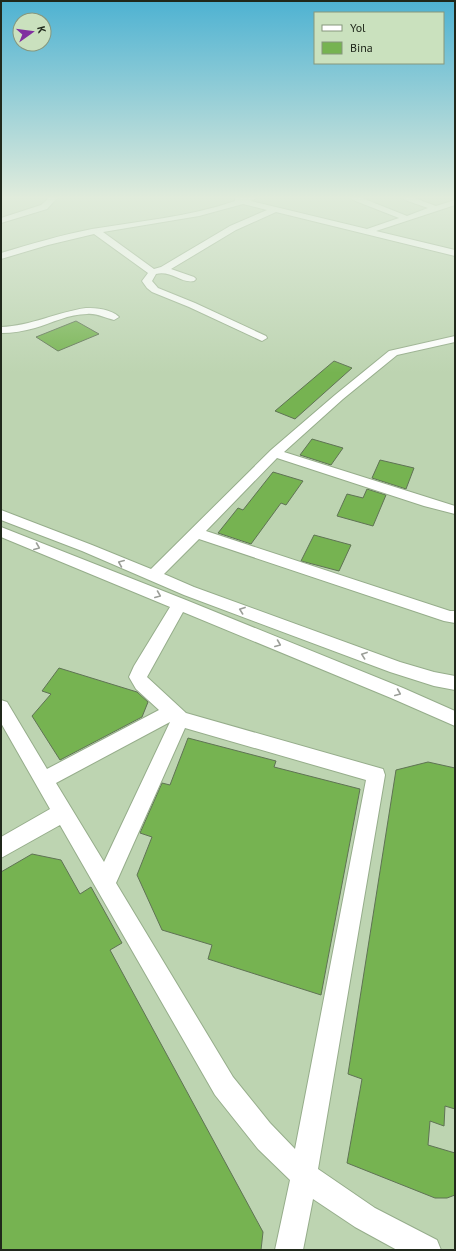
<svg xmlns="http://www.w3.org/2000/svg" width="456" height="1251" viewBox="0 0 456 1251" font-family="'PT Sans',sans-serif">
  <style>
    .building { fill: #76b351; stroke: #5f7354 }
    .lines { fill: none; stroke-linecap: round; stroke-linejoin: round }
    .minor-casing { stroke: #96ad8b; stroke-width: 2 }
    .minor { fill: #fff; fill-rule: evenodd }
    .oneway { stroke: #9b9e98 }
  </style>
  <rect width="100%" height="100%" fill="#bdd4b1"/>
  <path class="building" d="M 76,321 L 99,334 L 58,351 L 36,337 Z
    M 334,361 L 352,368 L 295,419 L 275,411 Z
    M 312,439 L 343,448 L 331,465 L 300,455 Z
    M 380,460 L 414,468 L 406,489 L 372,478 Z
    M 273,472 L 303,481 L 286,505 L 281,503 L 251,544 L 218,533 L 238,508 L 243,510 Z
    M 367,489 L 386,495 L 373,526 L 337,516 L 347,494 L 363,498 Z
    M 314,535 L 351,545 L 339,571 L 301,561 Z
    M 59,668 L 137,692 L 148,702 L 142,717 L 60,760 L 32,716 L 51,694 L 42,691 Z
    M 188,738 L 276,761 L 274,767 L 360,789 L 321,995 L 208,959 L 212,945 L 162,930 L 137,875 L 152,837 L 140,833 L 162,783 L 170,785 Z
    M 428,762 L 455,768 L 455,1109 L 445,1106 L 444,1126 L 430,1121 L 428,1145 L 455,1153 L 455,1195 L 447,1198 L 435,1198 L 347,1163 L 362,1079 L 348,1074 L 396,770 Z
    M 32,854 L 61,860 L 80,894 L 91,887 L 122,943 L 110,950 L 263,1232 L 261,1250 L 1,1250 L 1,872 Z"/>
  <g class="lines">
    <g class="minor-casing">
      <path id="minor" d="M 49,198 L 57,198 L 47,209 L 1,223 L 1,218 L 41,205 Z
        M 235,198 L 256,198 L 251,201 L 367,229 L 399,218 L 353,200 L 352,198 L 362,198 L 407,216 L 428,208 L 405,200 L 404,198 L 414,198 L 436,206 L 455,200 L 455,205 L 376,231 L 455,250 L 455,256 L 276,212 L 236,230 L 171,269 L 194,277 L 196,279 L 194,281 C 182,284 171,270 156,274 L 152,281 L 158,288 L 195,303 L 266,336 L 267,338 L 262,341 L 189,307 L 152,292 L 147,288 L 142,281 L 148,273 L 94,234 L 48,245 L 1,259 L 1,253 C 31,244 61,235 92,229 C 140,221 189,217 235,201 ZM 243,204 L 267,210 L 230,226 L 161,267 L 154,269 L 103,232 L 199,216 Z
        M 86,308 C 97,308 111,309 119,317 L 114,320 C 105,318 97,313 87,314 C 69,314 52,323 35,328 C 24,331 13,333 1,333 L 1,327 C 31,326 57,312 86,308 Z
        M 455,336 L 455,342 L 397,355 L 343,399 L 284,452 L 455,506 L 455,514 L 424,506 L 277,458 L 206,531 L 450,611 L 455,611 L 455,623 L 444,621 L 199,539 L 164,574 L 194,587 L 400,662 L 434,672 L 455,676 L 455,690 L 434,686 L 390,672 L 184,595 L 82,551 L 1,520 L 1,510 L 92,545 L 151,569 L 271,450 L 335,395 L 389,351 Z
        M 1,527 L 186,600 L 403,688 L 455,711 L 455,726 L 391,698 L 183,612 L 147,677 L 186,713 L 383,769 L 385,775 L 318,1169 L 375,1208 L 437,1240 L 441,1250 L 397,1250 L 355,1227 L 313,1199 L 303,1250 L 275,1250 L 290,1180 L 258,1149 L 215,1095 L 60,825 L 1,858 L 1,837 L 50,809 L 1,723 L 1,700 L 7,702 L 47,769 L 159,710 L 136,689 L 129,677 L 134,666 L 170,607 L 1,537 ZM 170,722 L 104,862 L 56,783 ZM 185,728 L 366,780 L 295,1149 L 270,1123 L 233,1077 L 116,883 Z"/>
    </g>
    <use href="#minor" class="minor"/>
  </g>
  <defs><path id="oneway-chevron" d="M-2-3.5L2.5 0L-2 3.5" fill="none" stroke-width="1.6" stroke-linecap="round" stroke-linejoin="round"/></defs>
  <g class="oneway">
    <use href="#oneway-chevron" transform="translate(37 547) rotate(22)"/>
    <use href="#oneway-chevron" transform="translate(121 563) rotate(-157)"/>
    <use href="#oneway-chevron" transform="translate(158 595) rotate(22)"/>
    <use href="#oneway-chevron" transform="translate(242 610) rotate(-160)"/>
    <use href="#oneway-chevron" transform="translate(278 644) rotate(22)"/>
    <use href="#oneway-chevron" transform="translate(364 655) rotate(-160)"/>
    <use href="#oneway-chevron" transform="translate(398 693) rotate(23)"/>
  </g>
  <linearGradient id="sky" x2="0" y2="1"><stop stop-color="#4eb2d2"/><stop offset="0.53" stop-color="#e1ecdc"/><stop offset="1" stop-color="#e1ecdc" stop-opacity="0"/></linearGradient>
  <rect width="456" height="373" fill="url(#sky)"/>
  <rect width="456" height="1251" fill="none" stroke="#20281b" stroke-width="4"/>
  <rect x="314" y="12" width="130" height="52" fill="#cae1be" stroke="#86977d"/>
  <rect x="322" y="25" width="20" height="6" fill="#ffffff" stroke="#86977d"/>
  <text x="350" y="32" font-size="12" fill="#20281b">Yol</text>
  <rect x="322" y="42" width="20" height="12" fill="#76b351" stroke="#86977d"/>
  <text x="350" y="52" font-size="12" fill="#20281b">Bina</text>
  <g transform="translate(32 32) rotate(76)"><circle r="19" fill="#cae1be" stroke="#86977d"/>
  <path d="M0-3L7 15L0 10L-7 15Z" fill="#8130a0"/>
  <text y="-6" font-size="11" font-weight="bold" text-anchor="middle" fill="#20281b">K</text>
  </g>
</svg>
